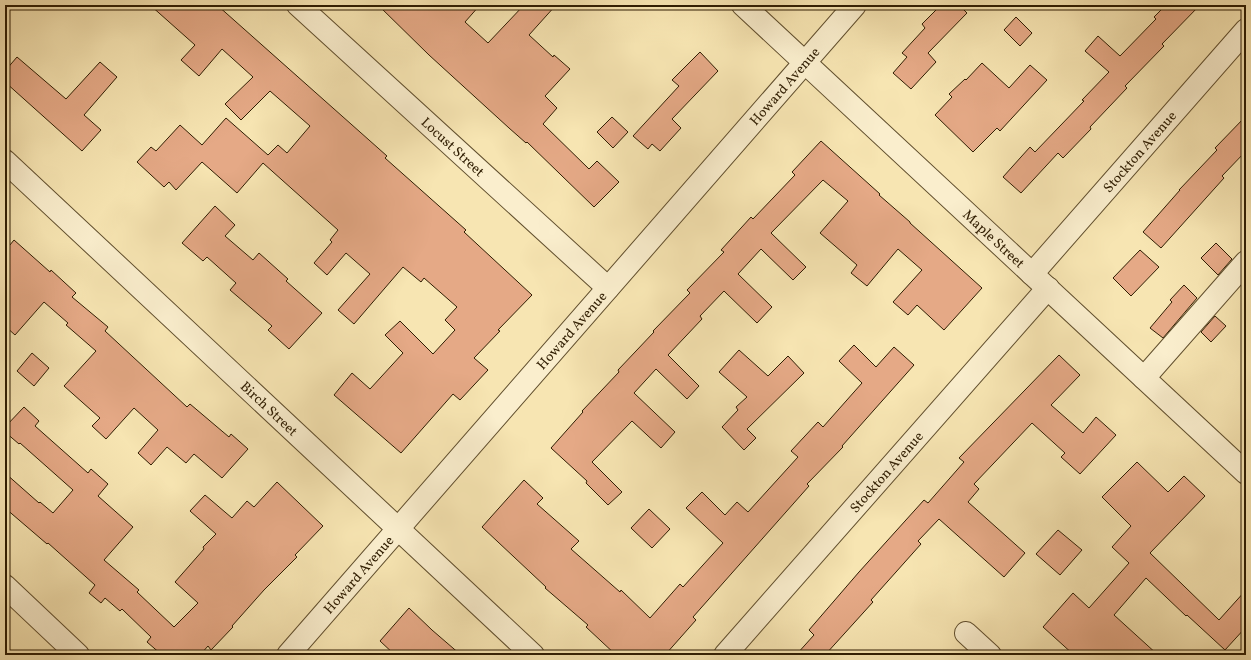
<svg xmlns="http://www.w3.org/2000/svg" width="1251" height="660" viewBox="0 0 1251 660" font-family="Vollkorn,serif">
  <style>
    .building { fill: #e5a986; stroke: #2f1d02 }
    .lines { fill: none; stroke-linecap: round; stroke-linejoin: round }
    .minor-casing { stroke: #614f2e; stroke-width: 24 }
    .minor { stroke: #faeecd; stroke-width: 22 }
    .labels { text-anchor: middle; stroke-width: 4; stroke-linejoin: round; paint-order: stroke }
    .street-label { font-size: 14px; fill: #2f1d02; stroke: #faeecd }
  </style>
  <rect width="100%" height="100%" fill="#f7e5b2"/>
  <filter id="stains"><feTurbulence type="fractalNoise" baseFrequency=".005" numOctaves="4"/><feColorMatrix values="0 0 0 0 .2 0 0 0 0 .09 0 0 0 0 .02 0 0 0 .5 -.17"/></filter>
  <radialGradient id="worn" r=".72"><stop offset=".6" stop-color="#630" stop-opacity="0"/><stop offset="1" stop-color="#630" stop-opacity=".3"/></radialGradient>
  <path class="building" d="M 150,5 L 217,5 L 387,156 L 385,158 L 466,230 L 464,232 L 532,295 L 498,330 L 500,331 L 474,358 L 488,370 L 460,400 L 453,394 L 401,453 L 334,395 L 352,373 L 370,389 L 403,353 L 385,335 L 400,321 L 433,354 L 455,330 L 445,320 L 457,307 L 424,278 L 421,282 L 403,267 L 354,324 L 338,310 L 370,274 L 346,253 L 327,275 L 314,263 L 332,242 L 330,240 L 338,230 L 263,163 L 237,193 L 202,162 L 176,190 L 169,182 L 164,187 L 137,162 L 151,147 L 156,151 L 180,125 L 202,145 L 226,118 L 268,155 L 278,145 L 287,153 L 310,126 L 270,91 L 241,120 L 225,104 L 253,77 L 222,49 L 199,76 L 181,60 L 195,45 Z
    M 378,5 L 480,5 L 465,22 L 488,43 L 524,5 L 556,5 L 529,35 L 553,57 L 554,55 L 570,69 L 545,96 L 557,108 L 543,124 L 589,169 L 597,161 L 619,182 L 594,207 L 527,142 L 526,143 L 509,128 L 429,55 Z
    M 941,5 L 959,5 L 967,13 L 928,53 L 936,62 L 911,89 L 893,73 L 907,57 L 902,53 L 925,28 L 922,24 Z
    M 1166,5 L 1200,5 L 1162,44 L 1164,46 L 1125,86 L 1127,88 L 1090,127 L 1091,129 L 1063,158 L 1058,153 L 1021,193 L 1003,177 L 1030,147 L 1035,152 L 1084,101 L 1082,100 L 1109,72 L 1085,51 L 1098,36 L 1120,56 L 1156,19 L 1154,17 Z
    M 1016,17 L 1032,33 L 1020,46 L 1004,30 Z
    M 700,52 L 718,71 L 672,119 L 681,128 L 660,151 L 652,144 L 648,149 L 633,136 L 679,86 L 672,80 Z
    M 17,57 L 66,99 L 100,62 L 117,77 L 84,115 L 101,130 L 82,151 L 5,82 L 5,71 Z
    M 982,63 L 1009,88 L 1030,65 L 1047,80 L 1000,131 L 997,128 L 973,152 L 935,115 L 952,97 L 949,94 L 965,79 L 966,80 Z
    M 1246,116 L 1246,151 L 1222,176 L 1224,178 L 1161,248 L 1143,232 L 1180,190 L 1179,190 L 1217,150 L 1215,148 Z
    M 612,117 L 628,132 L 613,148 L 597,132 Z
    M 821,141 L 880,194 L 879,195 L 910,222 L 910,223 L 982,288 L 944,330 L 917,305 L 908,315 L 893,302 L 922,270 L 898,249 L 867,286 L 851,273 L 857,265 L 820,233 L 848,201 L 823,180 L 771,233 L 806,267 L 793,280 L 761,249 L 738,274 L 772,307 L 757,323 L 724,291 L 700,316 L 702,319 L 668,355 L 699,386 L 687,399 L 656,369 L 634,393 L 675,432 L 661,448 L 632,421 L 592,462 L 622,492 L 608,505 L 586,483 L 587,481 L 551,448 L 583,412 L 582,411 L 619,372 L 618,370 L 654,332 L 653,331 L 690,293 L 687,290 L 724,252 L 721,250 L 751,217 L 753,219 L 795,175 L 792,172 Z
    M 215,206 L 235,225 L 225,236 L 253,260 L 259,253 L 288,279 L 286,281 L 322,313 L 289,349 L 268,330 L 272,326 L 230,290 L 236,283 L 207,257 L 203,261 L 182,243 Z
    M 14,240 L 50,272 L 51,270 L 76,293 L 72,297 L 108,327 L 105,331 L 187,407 L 190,404 L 229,437 L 231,434 L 248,449 L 222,478 L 194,454 L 186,463 L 167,447 L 151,465 L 138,453 L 158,430 L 134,408 L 106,439 L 92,426 L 100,418 L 64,386 L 96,351 L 66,325 L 68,323 L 44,302 L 15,335 L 5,326 L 5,251 Z
    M 1216,243 L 1232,259 L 1218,275 L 1201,258 Z
    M 1140,250 L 1159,267 L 1131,296 L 1113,278 Z
    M 1184,285 L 1197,298 L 1163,338 L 1150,328 L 1172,302 L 1170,300 Z
    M 1215,316 L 1226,326 L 1211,342 L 1201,332 Z
    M 854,345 L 876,367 L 894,347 L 914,365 L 842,446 L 843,447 L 807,484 L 809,486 L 693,617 L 696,620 L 665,655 L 616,655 L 586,627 L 588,625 L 545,588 L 546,587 L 482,527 L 524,480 L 543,498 L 537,504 L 579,541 L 571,549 L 620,592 L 621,590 L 650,618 L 680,584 L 683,587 L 723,543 L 686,508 L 702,492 L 725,515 L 737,502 L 748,512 L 798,457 L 791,451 L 818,422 L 823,427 L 862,383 L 839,361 Z
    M 739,350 L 768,376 L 788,356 L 804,373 L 747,429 L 756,438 L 744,450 L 722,427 L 738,410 L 736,407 L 747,397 L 719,372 Z
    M 32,353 L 49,368 L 34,386 L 17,371 Z
    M 1059,355 L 1080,375 L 1051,405 L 1083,433 L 1096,417 L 1116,435 L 1080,474 L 1061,457 L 1065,453 L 1032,423 L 974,484 L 979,489 L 968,502 L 1025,553 L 1004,577 L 939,519 L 918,541 L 921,544 L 871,600 L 873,602 L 825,655 L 796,655 L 814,635 L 809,630 L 859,572 L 924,500 L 928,503 L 964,462 L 959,458 Z
    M 24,407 L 39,421 L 35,426 L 88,473 L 91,469 L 108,484 L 98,496 L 133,527 L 104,560 L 139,590 L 137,592 L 174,627 L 198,603 L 175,582 L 204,549 L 203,547 L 216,534 L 190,511 L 205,495 L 232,518 L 247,501 L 254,507 L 277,482 L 323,526 L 295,555 L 297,557 L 264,590 L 232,626 L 233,627 L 211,650 L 208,646 L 200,655 L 162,655 L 147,642 L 151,637 L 122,609 L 120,611 L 105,598 L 101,603 L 89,593 L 95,585 L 48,543 L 47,544 L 5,508 L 5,473 L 39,503 L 40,502 L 53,513 L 73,490 L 20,443 L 19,444 L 5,432 L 5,427 Z
    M 1137,462 L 1168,492 L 1184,476 L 1205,496 L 1150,553 L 1219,620 L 1246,590 L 1246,627 L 1225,650 L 1187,615 L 1186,616 L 1146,578 L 1114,615 L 1158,655 L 1074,655 L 1043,627 L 1073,593 L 1089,608 L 1129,563 L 1112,547 L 1131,526 L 1102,497 Z
    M 649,509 L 670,529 L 652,548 L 631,528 Z
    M 1058,530 L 1082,550 L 1060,575 L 1036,554 Z
    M 409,608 L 432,630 L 461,655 L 395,655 L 380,641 Z"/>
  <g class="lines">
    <g class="minor-casing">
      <g id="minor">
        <path id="s1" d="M 298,5 L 608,288"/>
        <path id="s2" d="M 743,5 L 1246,473"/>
        <path id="s3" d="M 5,161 L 533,655"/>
        <path id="s4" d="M 1032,274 L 1246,30"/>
        <path d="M 1144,378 L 1246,262"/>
        <path d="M 5,586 L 78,655"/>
        <path d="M 966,633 L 990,655"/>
        <path id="s5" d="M 288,655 L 855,5"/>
        <path id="s6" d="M 725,655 L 1048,288"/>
      </g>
    </g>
    <use href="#minor" class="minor"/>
  </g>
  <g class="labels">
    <g class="street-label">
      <text dy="5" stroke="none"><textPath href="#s5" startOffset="755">Howard Avenue</textPath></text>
      <text dy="5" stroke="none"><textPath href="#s1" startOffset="210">Locust Street</textPath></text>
      <text dy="5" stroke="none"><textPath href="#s4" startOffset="163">Stockton Avenue</textPath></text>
      <text dy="5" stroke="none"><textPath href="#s2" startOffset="343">Maple Street</textPath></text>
      <text dy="5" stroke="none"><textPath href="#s5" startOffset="431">Howard Avenue</textPath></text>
      <text dy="5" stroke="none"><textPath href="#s3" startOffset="362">Birch Street</textPath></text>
      <text dy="5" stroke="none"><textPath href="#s6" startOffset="244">Stockton Avenue</textPath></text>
      <text dy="5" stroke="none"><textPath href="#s5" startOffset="107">Howard Avenue</textPath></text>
    </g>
  </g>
  <rect width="1251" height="660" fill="none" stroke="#f7e5b2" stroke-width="20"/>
  <rect x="6" y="6" width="1239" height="648" fill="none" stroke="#2f1d02" stroke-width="2"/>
  <rect x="10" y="10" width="1231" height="640" fill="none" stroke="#2f1d02"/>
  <rect width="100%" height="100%" filter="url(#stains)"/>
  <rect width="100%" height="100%" fill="url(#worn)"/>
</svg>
